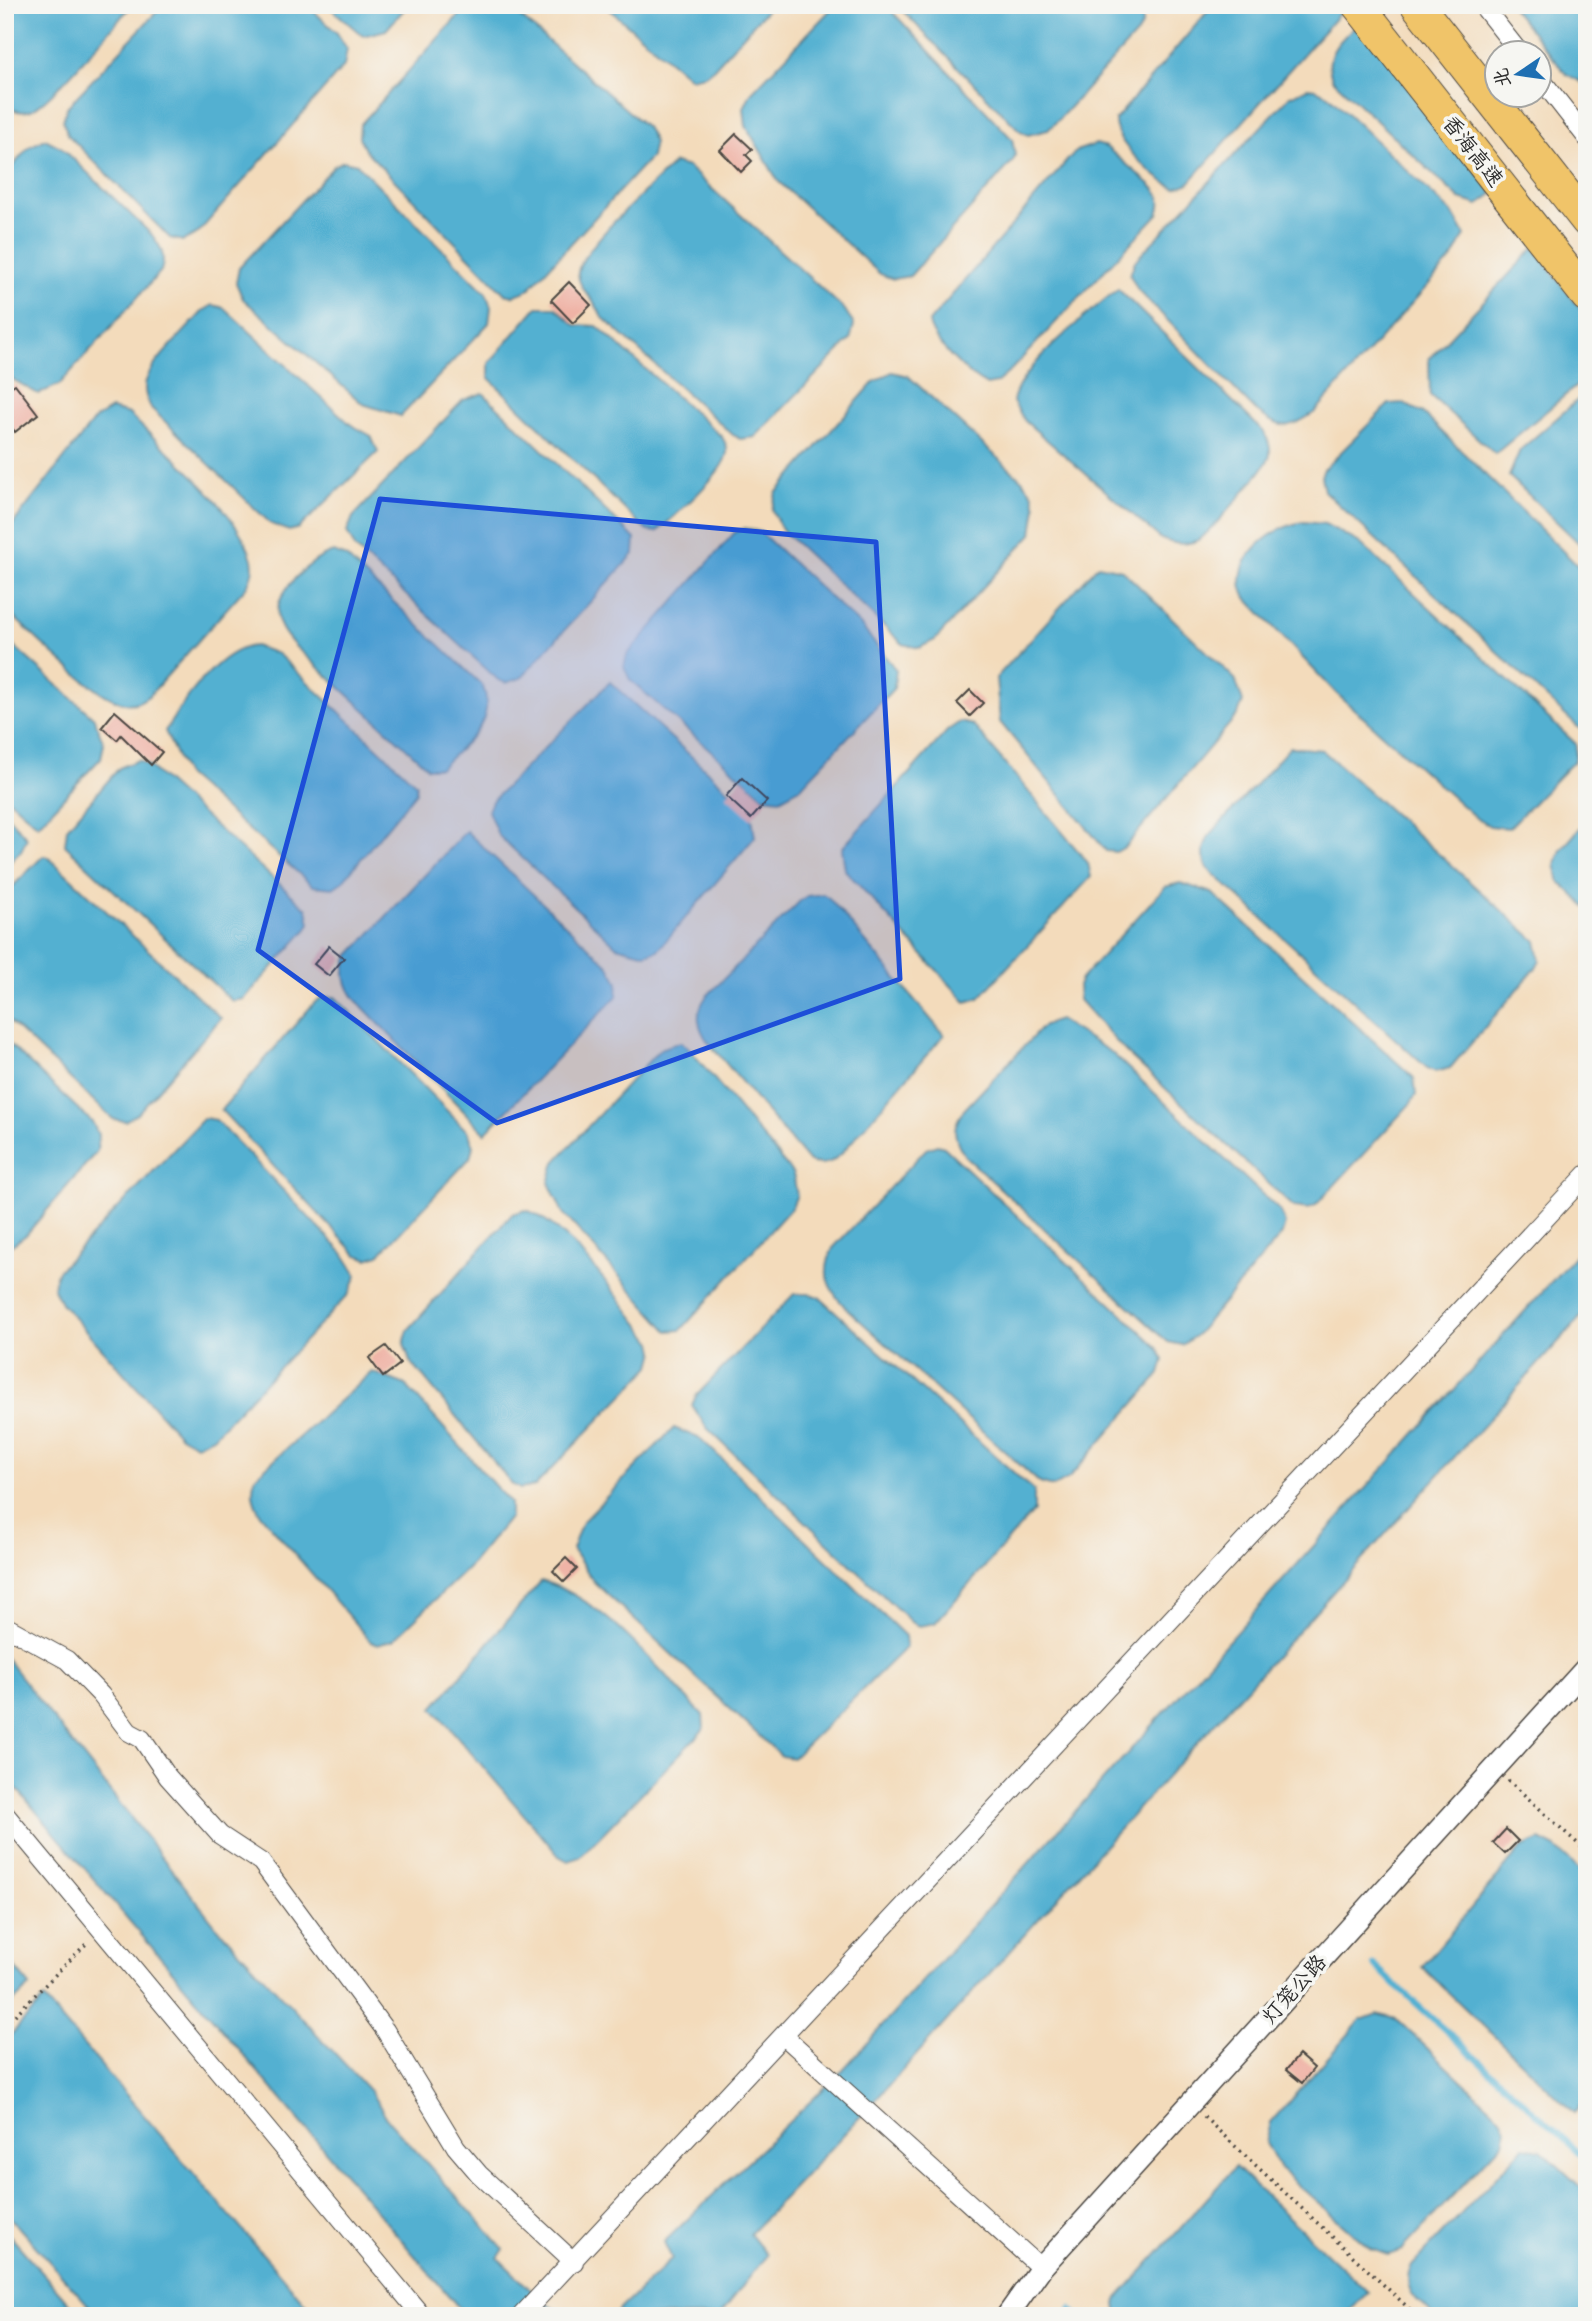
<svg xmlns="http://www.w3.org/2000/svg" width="1592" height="2321" viewBox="0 0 1592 2321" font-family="Delius,'LXGW WenKai TC',sans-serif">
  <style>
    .water { fill: #53b0d1; stroke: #3f6e7e; stroke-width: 2 }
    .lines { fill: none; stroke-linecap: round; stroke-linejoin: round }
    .stream { stroke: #53b0d1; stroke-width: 6 }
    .building { fill: #efb3a6 }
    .minor-casing { stroke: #494541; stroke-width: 20 }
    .tertiary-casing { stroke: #494541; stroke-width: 24 }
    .motorway-casing { stroke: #494541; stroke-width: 34 }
    .path { stroke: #494541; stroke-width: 3.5; stroke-dasharray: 2 5; stroke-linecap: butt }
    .minor { stroke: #fff; stroke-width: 18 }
    .tertiary { stroke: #fff; stroke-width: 21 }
    .motorway { stroke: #f0c469; stroke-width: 32 }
    .marked { fill: #1d4ed8; fill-opacity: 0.2; stroke: #1d4ed8; stroke-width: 5; stroke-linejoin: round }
    .labels { text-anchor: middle; stroke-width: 7; stroke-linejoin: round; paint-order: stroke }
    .street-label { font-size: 21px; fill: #2b2b2b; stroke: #f6f6f2 }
  </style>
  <rect width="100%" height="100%" fill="#f6f6f2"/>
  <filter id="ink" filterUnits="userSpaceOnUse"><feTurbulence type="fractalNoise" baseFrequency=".0143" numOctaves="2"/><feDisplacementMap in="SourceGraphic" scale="14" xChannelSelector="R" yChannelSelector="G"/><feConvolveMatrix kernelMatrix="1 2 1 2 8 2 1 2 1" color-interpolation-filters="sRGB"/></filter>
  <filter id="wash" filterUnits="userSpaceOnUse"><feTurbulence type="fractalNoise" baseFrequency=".00686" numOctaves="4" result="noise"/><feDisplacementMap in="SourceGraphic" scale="28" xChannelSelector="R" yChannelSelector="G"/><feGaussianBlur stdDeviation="1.57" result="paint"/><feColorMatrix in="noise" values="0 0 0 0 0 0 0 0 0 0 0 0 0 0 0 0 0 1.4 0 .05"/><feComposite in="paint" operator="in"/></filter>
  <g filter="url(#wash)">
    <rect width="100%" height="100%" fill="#f3dbbb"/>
    <path class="water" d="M 5,5 L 132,5 C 112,27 53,100 31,110 C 21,114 14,110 5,106 Z
      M 163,5 L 307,5 L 337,33 L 347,49 L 344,66 L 198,233 L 183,241 L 170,238 L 68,135 L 63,121 L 67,107 Z
      M 327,5 L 408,5 L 386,30 L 363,36 Z
      M 468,5 L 507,5 L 646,127 L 654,142 L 651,157 L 528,290 L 513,296 L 505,294 L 365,150 L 359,137 L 360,125 Z
      M 604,5 L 771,5 L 713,69 L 705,75 L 690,78 Z
      M 835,5 L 886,5 L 1012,139 L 1015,155 L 1013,161 L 910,276 L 893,279 L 880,274 L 778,181 L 746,126 L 744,108 L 751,93 Z
      M 897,5 L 1137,5 L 1143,21 L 1140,30 L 1060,118 L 1048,130 L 1028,135 L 1019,130 Z
      M 1213,5 L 1347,5 L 1188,184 L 1175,188 C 1155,178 1114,143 1115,120 Z
      M 1510,5 L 1587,5 L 1587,85 L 1566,74 Z
      M 1360,21 L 1493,194 L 1478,205 L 1460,199 L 1332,79 C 1322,53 1343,38 1360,21 Z
      M 1307,88 L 1316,89 L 1328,95 L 1453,214 L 1465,235 L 1454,256 L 1315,412 C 1288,431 1280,429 1255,410 L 1138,290 L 1130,275 L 1135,261 L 1289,97 Z
      M 45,139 L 61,147 L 152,235 C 161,247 166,256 161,271 L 59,385 L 38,394 L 5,375 L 5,175 L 29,147 Z
      M 1096,144 L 1106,147 L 1151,185 C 1160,194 1163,202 1158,214 L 1008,373 L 996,383 L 987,385 C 969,376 931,341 929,322 L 1071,156 L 1079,150 Z
      M 343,161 L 357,164 L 486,293 L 491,307 L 489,323 L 401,416 L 363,404 L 243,299 L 236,283 L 239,268 L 334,166 Z
      M 674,163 L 688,167 L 845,310 L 854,325 L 850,340 L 755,437 L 740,439 L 733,435 L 601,316 C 597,300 579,291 578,274 C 577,251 655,183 674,163 Z
      M 1534,248 L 1587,318 L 1587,377 L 1495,454 L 1430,395 L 1429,359 Z
      M 1118,289 L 1264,432 C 1268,440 1272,449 1269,458 C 1264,470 1209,534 1198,540 C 1185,546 1174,544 1161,539 L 1025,421 L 1013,402 C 1016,370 1092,310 1118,289 Z
      M 213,305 L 224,308 L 350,424 L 371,436 L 378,452 L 299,528 L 289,531 L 271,524 L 151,408 C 147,400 143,391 146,381 C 152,361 189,328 203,311 Z
      M 537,307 L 555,307 L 575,325 L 597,326 L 722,437 C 725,442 728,447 727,452 C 726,472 673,517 657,532 L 647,531 L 489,378 L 489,363 Z
      M 892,372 L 908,376 L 1023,481 L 1033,494 L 1036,507 L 1032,534 L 935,640 L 919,648 L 903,644 L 782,530 L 772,510 L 776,493 L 874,382 Z
      M 1587,392 L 1587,551 L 1509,476 L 1520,450 Z
      M 483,393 L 635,539 L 634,554 L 521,678 L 506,683 L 498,680 L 355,548 L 347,532 L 353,517 L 463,400 Z
      M 1402,403 L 1423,413 L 1587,575 L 1587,732 L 1580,729 L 1324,491 L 1321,476 L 1324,469 L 1389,404 Z
      M 111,409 L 129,414 C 165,450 236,508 251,556 C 255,567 252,576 247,586 L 150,695 C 141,701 136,705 125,703 C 94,698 31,632 5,609 L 5,534 L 95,419 Z
      M 1304,522 L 1325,524 L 1360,543 L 1576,744 L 1575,760 L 1509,828 L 1490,826 L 1476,818 L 1337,694 L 1246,598 C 1226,563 1271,526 1304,522 Z
      M 745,528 L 760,532 L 861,626 L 896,670 L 894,688 L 800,788 L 780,799 L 764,797 L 630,680 L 624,667 L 627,655 L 735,532 Z
      M 334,552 L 346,557 L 482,685 C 499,722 464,743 440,768 L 428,768 L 295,646 C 288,638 280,629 278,618 C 273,593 312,557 334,552 Z
      M 1098,565 L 1122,570 L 1235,679 L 1243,702 L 1238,714 L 1125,847 L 1116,852 L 1106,851 L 1000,722 L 996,678 Z
      M 5,638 L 94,718 L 104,744 L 101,758 L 38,825 L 5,796 Z
      M 255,646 L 278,654 L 416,784 L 416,792 L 342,882 L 333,888 L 313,886 L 185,774 L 165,731 C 183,702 219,648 255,646 Z
      M 610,682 L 751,811 L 755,837 L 658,950 L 646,954 L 616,946 L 498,835 L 488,811 L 492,801 Z
      M 960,722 L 973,725 L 1088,863 L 1091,877 L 979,998 L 966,1002 L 845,870 L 842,848 L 948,730 Z
      M 1290,747 L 1322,750 L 1536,941 L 1540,960 L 1535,969 L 1450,1068 L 1436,1072 L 1427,1068 L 1207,868 C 1202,856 1203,848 1209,836 Z
      M 138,760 L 148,765 L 307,909 L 310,923 L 307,929 L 244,999 L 232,1001 L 65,845 L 67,828 L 119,768 Z
      M 5,813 L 27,838 L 21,851 L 5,867 Z
      M 1587,820 L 1587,908 L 1560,882 L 1555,865 L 1561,850 Z
      M 466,831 L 609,966 L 618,982 L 617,996 L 485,1133 L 355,999 C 345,985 342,973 348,957 Z
      M 43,856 L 48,857 L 221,1018 L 137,1114 L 125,1121 L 113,1119 L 5,1017 L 5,894 Z
      M 1180,883 L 1212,893 L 1414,1078 L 1416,1095 L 1411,1103 L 1316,1205 L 1308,1209 L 1294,1207 L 1126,1052 L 1079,1000 L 1078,986 L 1081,979 L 1165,887 Z
      M 823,894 L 829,898 L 944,1035 L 842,1153 C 831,1164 823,1166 809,1162 L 708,1042 C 697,1026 695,1013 706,997 L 800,901 L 807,896 Z
      M 335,997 L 469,1133 L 473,1146 L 470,1158 L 379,1255 L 368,1259 L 357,1255 L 221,1110 L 314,1003 L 321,998 Z
      M 1059,1020 L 1112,1053 L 1280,1211 L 1285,1223 L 1282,1234 L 1195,1336 L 1182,1345 L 1168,1342 L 965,1156 C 954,1139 951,1128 963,1111 L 1044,1025 Z
      M 5,1040 L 93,1123 L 98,1135 L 97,1151 L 26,1235 L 5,1250 Z
      M 680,1042 L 687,1046 L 793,1174 L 797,1195 L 792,1207 L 681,1330 L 668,1331 L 563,1213 L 549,1183 L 555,1162 L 660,1049 Z
      M 204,1118 L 216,1120 L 343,1253 L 357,1275 L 349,1294 L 213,1437 L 196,1445 L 180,1436 L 61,1303 L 53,1287 L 57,1272 Z
      M 937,1145 L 944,1147 L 1156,1346 L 1164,1360 L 1160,1374 L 1069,1478 L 1053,1487 L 1040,1483 L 845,1307 C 827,1287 821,1274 833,1248 L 926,1149 Z
      M 526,1210 C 569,1224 623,1306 653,1342 L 655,1351 L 651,1366 L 535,1486 L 520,1489 L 512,1484 L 410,1361 L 404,1344 L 408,1330 L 512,1214 Z
      M 1587,1242 L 1587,1310 L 873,2103 L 750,2234 L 767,2255 L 719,2316 L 613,2316 L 672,2259 L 664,2242 L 839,2074 Z
      M 794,1294 L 809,1294 L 819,1297 L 1034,1491 L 1034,1511 L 935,1623 L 919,1626 L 912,1623 L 706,1427 L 692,1405 L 696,1396 Z
      M 372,1372 L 406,1385 L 510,1503 L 510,1517 L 467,1569 L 393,1640 L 378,1645 L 371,1642 L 261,1515 C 253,1501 250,1491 256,1476 Z
      M 674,1428 L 701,1439 L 905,1636 L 906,1647 L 793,1758 L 781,1756 L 594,1582 L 572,1549 L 582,1522 Z
      M 541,1581 C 602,1596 659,1671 703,1715 L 704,1729 L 580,1857 L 568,1861 L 559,1856 L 433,1708 Z
      M 5,1657 L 216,1926 L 370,2091 L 389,2121 L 504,2249 L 498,2258 L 540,2299 L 566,2316 L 466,2316 L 5,1775 Z
      M 1540,1840 L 1556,1848 L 1587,1877 L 1587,2099 L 1574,2113 L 1422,1967 L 1521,1848 Z
      M 5,1956 L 30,1986 L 5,2010 Z
      M 44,1999 L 316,2316 L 98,2316 L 5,2212 L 5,2041 Z
      M 1377,2014 L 1396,2019 L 1501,2117 L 1506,2129 L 1503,2142 L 1402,2250 L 1389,2255 L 1371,2249 L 1280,2169 L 1266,2143 L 1271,2122 L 1361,2020 Z
      M 1524,2147 L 1541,2150 L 1587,2193 L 1587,2316 L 1433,2316 C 1418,2301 1401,2290 1411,2267 Z
      M 1235,2167 L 1368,2292 L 1345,2316 L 1118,2316 L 1116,2303 L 1118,2298 Z
      M 5,2230 L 80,2316 L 5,2316 Z"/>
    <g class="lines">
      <path class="stream" d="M 1374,1965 L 1587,2160
        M 1071,2309 L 1078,2316"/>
    </g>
    <g id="blocks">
      <path class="building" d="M 736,134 L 752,149 L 746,155 L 752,161 L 741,172 L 720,150 Z
        M 569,282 L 591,305 L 573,323 L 551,300 Z
        M 15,384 L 38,414 L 15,432 L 5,418 L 5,391 Z
        M 970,690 L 983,703 L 970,716 L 957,703 Z
        M 115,711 L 162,752 L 151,765 L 121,735 L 117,740 L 102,727 Z
        M 742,778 L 767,801 L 751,819 L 726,796 Z
        M 329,946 L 344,958 L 329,976 L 314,964 Z
        M 386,1346 L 400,1364 L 383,1377 L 369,1358 Z
        M 566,1558 L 577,1569 L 564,1582 L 553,1571 Z
        M 1506,1829 L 1518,1841 L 1505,1854 L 1493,1843 Z
        M 1299,2055 L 1314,2068 L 1302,2083 L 1286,2070 Z"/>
    </g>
  </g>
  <g filter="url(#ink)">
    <use href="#blocks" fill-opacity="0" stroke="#494541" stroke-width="2"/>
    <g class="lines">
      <g class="minor-casing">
        <path id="minor" d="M 1482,5 L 1519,52
          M 1540,78 L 1587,138
          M 5,1626 L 67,1660 L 101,1695 L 129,1732 L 142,1739 L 168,1777 L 220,1835 L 261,1862 L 385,2030 L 456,2147 L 479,2174 L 574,2262
          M 5,1814 L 422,2316
          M 784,2036 L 1041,2268
          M 521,2316 L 1587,1174"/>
      </g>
      <g class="tertiary-casing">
        <path id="tertiary" d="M 1007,2316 L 1041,2268 L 1587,1667"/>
      </g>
      <g class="motorway-casing">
        <path id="motorway" d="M 1358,5 L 1587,296
          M 1417,5 L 1587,221"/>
      </g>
      <path class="path" d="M 1508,1780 L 1587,1852
        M 5,2025 L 88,1942
        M 1204,2117 L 1417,2316"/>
      <use href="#minor" class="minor"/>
      <use href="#tertiary" class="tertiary"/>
      <use href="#motorway" class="motorway"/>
    </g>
  </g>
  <path class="marked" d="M 380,499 L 876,542 L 900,979 L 497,1123 L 258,950 Z"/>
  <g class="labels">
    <g class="street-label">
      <text transform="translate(1473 151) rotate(52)" y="7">香海高速</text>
      <text transform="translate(1294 1989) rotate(-48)" y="7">灯笼公路</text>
    </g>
  </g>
  <rect width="1592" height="2321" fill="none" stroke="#f6f6f2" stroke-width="28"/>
  <g transform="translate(1518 74) rotate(257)"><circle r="33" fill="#f6f6f2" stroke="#a5a5a2" stroke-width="2"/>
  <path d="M0-5L12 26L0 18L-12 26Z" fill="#1f6fb2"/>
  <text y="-10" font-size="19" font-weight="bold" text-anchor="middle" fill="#2b2b2b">北</text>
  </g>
</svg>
